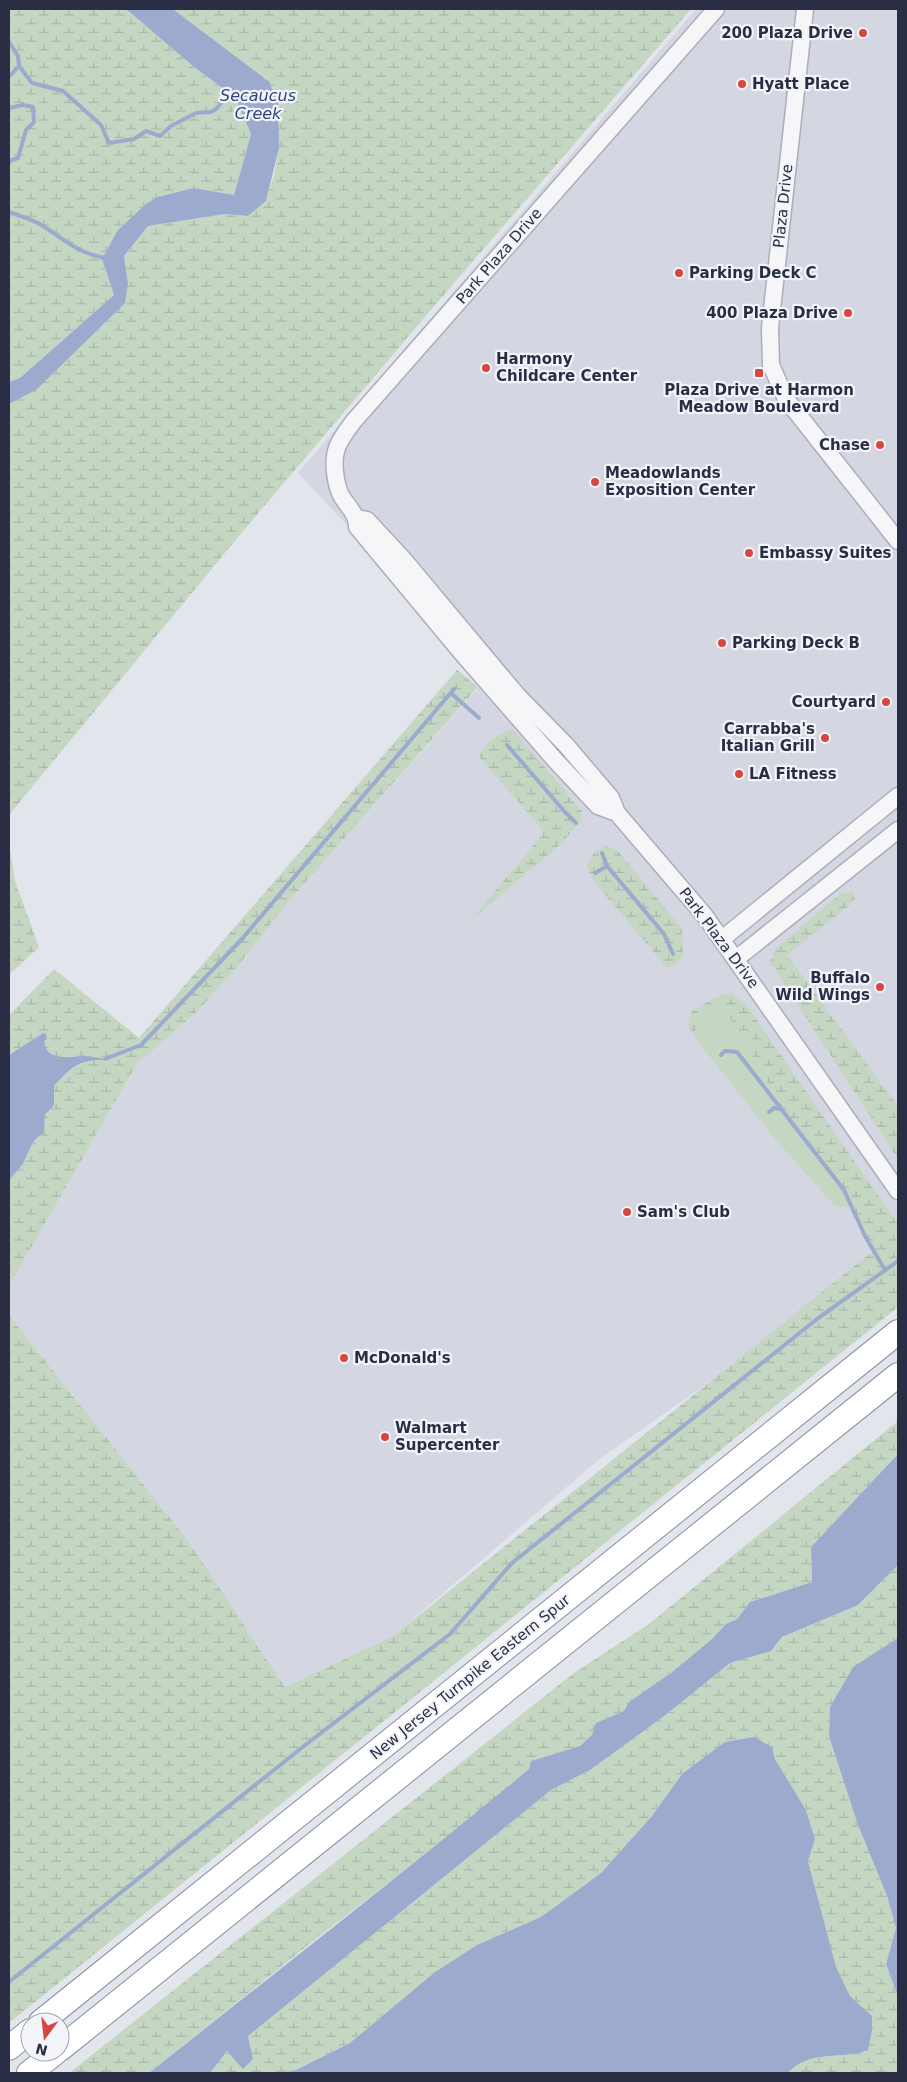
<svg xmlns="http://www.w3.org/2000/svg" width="907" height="2082" viewBox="0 0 907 2082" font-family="'DejaVu Sans',sans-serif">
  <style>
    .built { fill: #d4d7e1 }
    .green { fill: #c5d6c3 }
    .wetland { fill: url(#wetland-marsh) }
    .water { fill: #9cabcd }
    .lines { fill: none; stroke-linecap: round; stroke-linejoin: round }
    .stream { stroke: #9cabcd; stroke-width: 4 }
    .minor-casing { stroke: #abaeba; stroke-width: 19 }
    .highway-casing { stroke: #898ea3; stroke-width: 26 }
    .minor { stroke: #f6f6f9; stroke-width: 16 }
    .highway { stroke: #fff; stroke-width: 24 }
    .poi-dot { fill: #d64742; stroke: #f3f4f9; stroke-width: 2 }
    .labels { text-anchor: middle; stroke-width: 4.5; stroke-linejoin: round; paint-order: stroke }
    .poi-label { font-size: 15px; font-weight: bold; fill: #292e45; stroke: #f3f4f9; text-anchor: start }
    .street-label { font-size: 15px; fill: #292e45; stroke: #f3f4f9 }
    .water-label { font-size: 16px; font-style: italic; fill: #31447c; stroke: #f3f4f9 }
  </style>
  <defs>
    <pattern id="wetland-marsh" width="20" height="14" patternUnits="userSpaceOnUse" patternTransform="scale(1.25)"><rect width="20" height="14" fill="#c5d6c3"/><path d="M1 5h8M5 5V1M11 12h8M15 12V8" fill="none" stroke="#a9b8a9"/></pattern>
  </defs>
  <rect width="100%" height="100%" fill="#e3e5ec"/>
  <path class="built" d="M 696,9 L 898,9 L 898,1230 L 760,1346 L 597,1461 L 393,1636 L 285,1687 L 189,1542 L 9,1315 L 9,1286 L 137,1064 L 198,1011 L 239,965 L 285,906 L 489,676 L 298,473 Z"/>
  <path class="green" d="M 723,1008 L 740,1032 L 782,1110 L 844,1190 L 852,1208 L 835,1206 L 775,1139 L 699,1043 L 694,1034 L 706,1010 Z"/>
  <path class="wetland" d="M 9,9 L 126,9 L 194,67 L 235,97 L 251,134 L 234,195 L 194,188 L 117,231 L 102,259 L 114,295 L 20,378 L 9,382 Z
    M 173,9 L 691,9 L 430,311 L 238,537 L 9,815 L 9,404 L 36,390 L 128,284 L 124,256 L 148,226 L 225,214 L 248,216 L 266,201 L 274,175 L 279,148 L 210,37 Z
    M 457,670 L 478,687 L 285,906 L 239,965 L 198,1011 L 137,1064 L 9,1286 L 9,1180 L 22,1163 L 28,1150 L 38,1136 L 44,1132 L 45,1115 C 54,1107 53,1097 54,1086 C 73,1066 77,1061 104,1060 L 72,1056 L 60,1059 L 53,1056 L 44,1048 L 43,1033 L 9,1055 L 9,1015 L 54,969 L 139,1038 Z
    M 512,729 L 582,811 L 581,821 L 561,844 L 470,921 L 543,834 L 543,830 L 480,758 L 480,754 C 486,744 500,731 512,729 Z
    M 9,843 L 15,881 L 39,947 L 9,975 Z
    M 606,846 L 617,850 L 681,927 L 683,939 L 683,956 L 677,964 L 667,968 L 595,883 L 586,866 L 595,851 Z
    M 854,892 L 855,899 L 850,905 L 787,955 L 898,1106 L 898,1159 L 770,962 L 775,949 L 841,893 Z
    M 731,993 L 747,1006 L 898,1224 L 898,1307 L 9,2023 L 9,1315 L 189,1542 L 285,1687 L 393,1636 L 873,1251 L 844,1190 L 782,1110 L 740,1032 L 723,1008 L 706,1010 L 694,1034 L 688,1027 L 691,1012 L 714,998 Z
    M 898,1421 L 898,1454 L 811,1547 L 812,1582 L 750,1602 L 737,1619 L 726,1624 L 712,1639 L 671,1673 L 629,1702 L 624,1711 L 596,1723 L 593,1735 L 580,1746 L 531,1761 L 529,1769 L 453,1833 L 326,1931 L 149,2073 L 69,2073 L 574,1673 L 649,1624 Z
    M 898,1565 L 898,1638 L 853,1667 L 830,1707 L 829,1736 L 858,1825 L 887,1896 L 896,1928 L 886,1964 L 898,1997 L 898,2073 L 788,2073 C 805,2053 834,2055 858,2053 L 872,2016 L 850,1996 L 836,1967 L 808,1861 L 815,1839 L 806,1810 L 775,1759 L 772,1747 L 682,1774 L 652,1816 L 601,1873 L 541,1917 L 477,1945 L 435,1972 L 350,2043 L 296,2070 L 280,2073 L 210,2073 L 227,2051 L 243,2068 L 253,2059 L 248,2036 L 551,1790 L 590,1770 L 663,1717 L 730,1663 L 771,1651 L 782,1637 L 858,1605 Z"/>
  <path class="water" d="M 126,9 L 173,9 L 269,82 L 278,103 L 279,148 L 266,201 L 248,216 L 225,214 L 148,226 L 124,256 L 128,284 L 125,303 L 36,390 L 9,404 L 9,382 L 20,378 L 114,295 L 102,259 L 117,231 L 146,204 L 158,197 L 194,188 L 234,195 L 251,134 L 235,97 L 194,67 Z
    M 43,1033 L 46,1034 L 47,1039 L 44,1041 C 47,1063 69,1056 84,1056 C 91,1056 98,1058 105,1059 L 105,1060 C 77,1060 72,1067 54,1086 L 54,1105 L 45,1115 L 44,1133 C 31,1139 29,1153 22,1165 C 18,1170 13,1175 9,1180 L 9,1055 Z
    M 898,1454 L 898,1565 L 858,1605 L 782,1637 L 771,1651 L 730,1663 L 663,1717 L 590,1770 L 551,1790 L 248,2036 L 253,2059 L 243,2069 L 227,2051 L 210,2073 L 149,2073 C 276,1972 404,1873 529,1769 L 531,1761 L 580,1746 L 592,1735 L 596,1723 L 624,1711 L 629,1702 L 671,1673 L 712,1639 L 726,1624 L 737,1619 L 750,1602 L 812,1582 L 811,1547 Z
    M 898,1638 L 898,1997 L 886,1964 L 896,1928 L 887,1896 L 858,1825 L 829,1736 L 830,1707 L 853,1667 Z
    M 754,1737 L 772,1747 L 775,1759 L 806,1810 L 815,1839 L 808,1861 L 836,1967 L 850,1996 L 872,2016 L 872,2030 L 868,2050 C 841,2060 809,2049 788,2073 L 280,2073 L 296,2070 L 350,2043 L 435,1972 L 477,1945 L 541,1917 L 601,1873 L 652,1816 L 682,1774 L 725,1742 Z"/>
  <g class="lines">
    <path class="stream" d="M 9,42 L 18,56 L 19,66
      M 9,77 L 19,66 L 32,83 L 63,91 L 101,125 L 109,143 L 134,139 L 146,131 L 160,136 L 171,126 L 196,113 L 211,112 L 216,109 L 232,91
      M 9,108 L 23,105 L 33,107 L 34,122 L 26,130 L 18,158 L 9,161
      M 9,212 C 18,215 29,219 38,223 C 62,237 77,254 107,258
      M 451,693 L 479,718
      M 507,745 L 565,812 L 576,823
      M 602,853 L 607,866 L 664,934 L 673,954
      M 595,873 L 607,866
      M 721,1055 L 725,1051 L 737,1052 L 844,1190 L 865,1236 L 885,1270
      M 105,1059 L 141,1045 L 241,940 L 454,689
      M 769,1112 L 774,1108 L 780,1109
      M 9,1982 L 304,1746 L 450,1634 L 512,1563 L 817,1319 L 898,1261"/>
    <g class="minor-casing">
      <path id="minor" d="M 805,9 L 770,328 L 771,365 L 786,399 L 898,541
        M 357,518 L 367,520 L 404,560 L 517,695 L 566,745 L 611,798 L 617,813 L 705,916 L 898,1191
        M 617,813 L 598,806 L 555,760 L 460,651 L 357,527 C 357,514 349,508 342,497 C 339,492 337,485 336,479 C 331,452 338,442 353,422 L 716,9
        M 722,939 L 898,796
        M 736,959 L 898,830"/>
    </g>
    <g class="highway-casing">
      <path id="highway" d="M 41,2022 L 898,1332
        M 9,2048 L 30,2031
        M 60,2049 L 898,1375
        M 29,2073 L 56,2052"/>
    </g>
    <use href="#minor" class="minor"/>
    <use href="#highway" class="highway"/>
  </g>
  <g class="poi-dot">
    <circle cx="863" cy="33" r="5"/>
    <circle cx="742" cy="84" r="5"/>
    <circle cx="679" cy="273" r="5"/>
    <circle cx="848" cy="313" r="5"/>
    <circle cx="486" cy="368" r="5"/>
    <rect x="754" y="368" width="10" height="10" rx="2.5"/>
    <circle cx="880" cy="445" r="5"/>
    <circle cx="595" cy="482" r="5"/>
    <circle cx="749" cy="553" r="5"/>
    <circle cx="722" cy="643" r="5"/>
    <circle cx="886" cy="702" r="5"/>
    <circle cx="825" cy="738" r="5"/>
    <circle cx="739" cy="774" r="5"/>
    <circle cx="880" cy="987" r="5"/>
    <circle cx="627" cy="1212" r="5"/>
    <circle cx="344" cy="1358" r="5"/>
    <circle cx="385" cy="1437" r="5"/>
  </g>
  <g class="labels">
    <g class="poi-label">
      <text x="853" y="38" text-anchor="end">200 Plaza Drive</text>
      <text x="752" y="89">Hyatt Place</text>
      <text x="689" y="278">Parking Deck C</text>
      <text x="838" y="318" text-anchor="end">400 Plaza Drive</text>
      <text x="496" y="364">Harmony<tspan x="496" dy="17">Childcare Center</tspan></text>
      <text x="759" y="395" text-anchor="middle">Plaza Drive at Harmon<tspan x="759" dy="17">Meadow Boulevard</tspan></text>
      <text x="870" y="450" text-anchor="end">Chase</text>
      <text x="605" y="478">Meadowlands<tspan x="605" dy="17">Exposition Center</tspan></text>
      <text x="759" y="558">Embassy Suites</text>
      <text x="732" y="648">Parking Deck B</text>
      <text x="876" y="707" text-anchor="end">Courtyard</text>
      <text x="815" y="734" text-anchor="end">Carrabba's<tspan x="815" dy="17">Italian Grill</tspan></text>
      <text x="749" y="779">LA Fitness</text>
      <text x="870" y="983" text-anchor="end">Buffalo<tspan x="870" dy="17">Wild Wings</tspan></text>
      <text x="637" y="1217">Sam's Club</text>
      <text x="354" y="1363">McDonald's</text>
      <text x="395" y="1433">Walmart<tspan x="395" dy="17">Supercenter</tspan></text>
    </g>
    <g class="street-label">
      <text transform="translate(783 206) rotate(-84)" y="5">Plaza Drive</text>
      <text transform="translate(499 256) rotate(-49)" y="5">Park Plaza Drive</text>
      <text transform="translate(719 938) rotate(53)" y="5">Park Plaza Drive</text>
      <text transform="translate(470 1677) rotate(-39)" y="5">New Jersey Turnpike Eastern Spur</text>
    </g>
    <g class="water-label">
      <text x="258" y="101">Secaucus<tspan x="258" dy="18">Creek</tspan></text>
    </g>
  </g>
  <rect width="907" height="2082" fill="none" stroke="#292e45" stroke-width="20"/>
  <g transform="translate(45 2037) rotate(195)"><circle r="24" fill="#f3f4f9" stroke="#a2a5b1"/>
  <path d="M0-4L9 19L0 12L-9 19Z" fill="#d64742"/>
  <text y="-8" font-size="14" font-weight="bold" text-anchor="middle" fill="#292e45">N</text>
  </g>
</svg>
